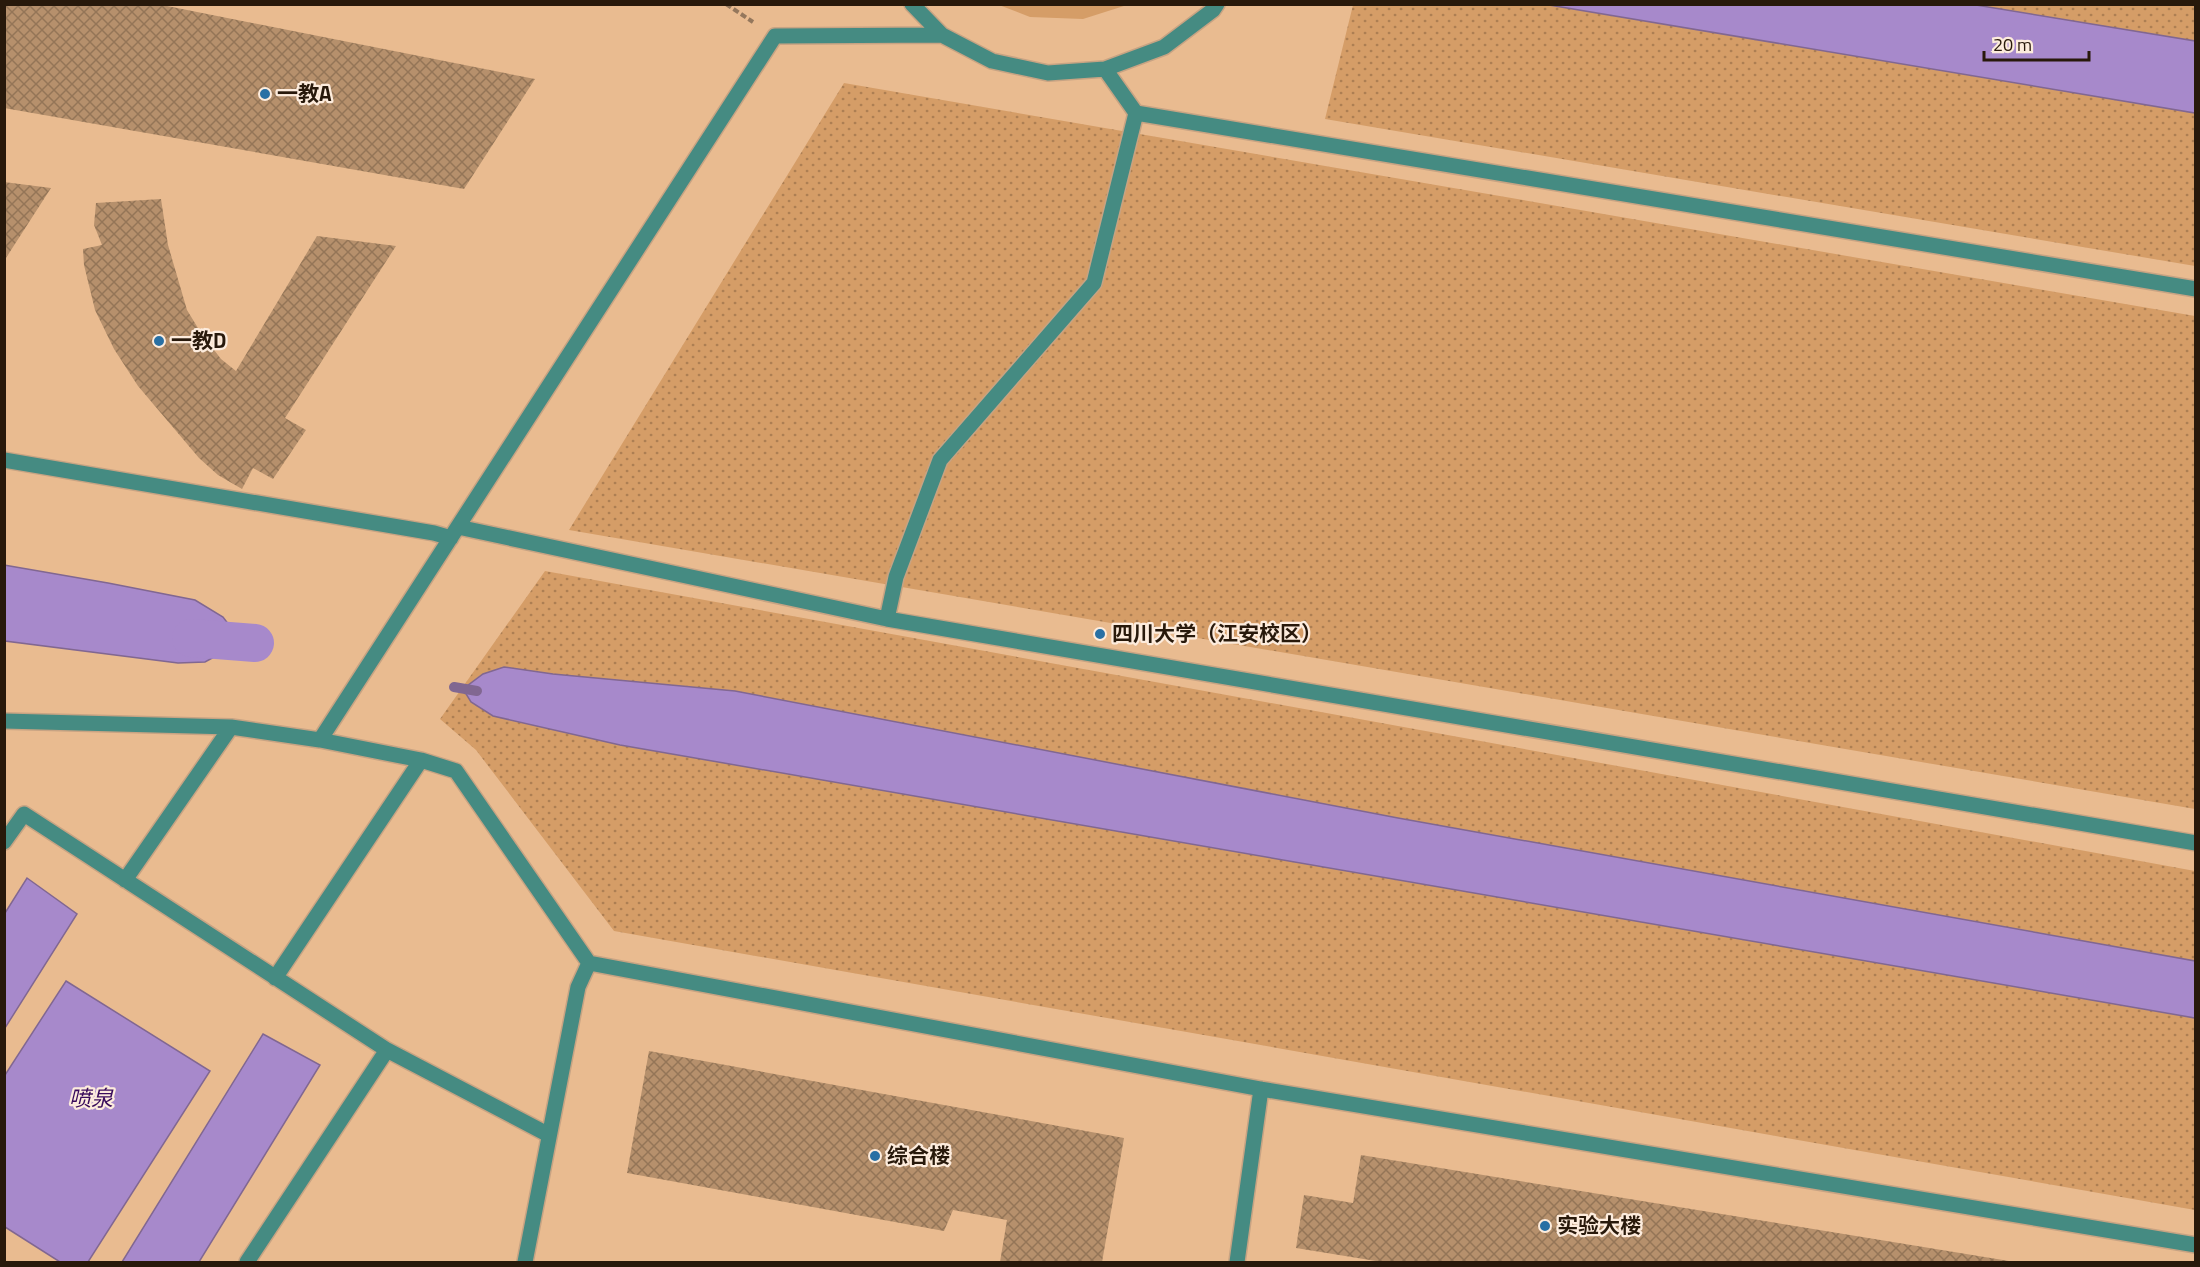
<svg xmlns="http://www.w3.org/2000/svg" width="2200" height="1267" viewBox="0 0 2200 1267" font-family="'Titillium Web','Noto Sans SC',sans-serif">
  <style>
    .built { fill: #e9bb90 }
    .grass { fill: #d59d67 }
    .park { fill: url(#park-dots) }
    .water { fill: #a789cb; stroke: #816791; stroke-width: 1.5 }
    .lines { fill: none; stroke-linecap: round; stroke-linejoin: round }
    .stream { stroke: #816791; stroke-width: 10 }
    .canal { stroke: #a789cb; stroke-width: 38 }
    .building { fill: url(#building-cross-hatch) }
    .minor-casing { stroke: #c7a383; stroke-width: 18 }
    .path { stroke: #94775c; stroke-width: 4; stroke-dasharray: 6 3; stroke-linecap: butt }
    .minor { stroke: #458b82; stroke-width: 15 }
    .poi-dot { fill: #2970a4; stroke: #fdecdd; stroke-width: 2 }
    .labels { text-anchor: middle; stroke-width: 4.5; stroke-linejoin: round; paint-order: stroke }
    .poi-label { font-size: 21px; font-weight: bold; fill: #28190b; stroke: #fdecdd; text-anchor: start }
    .water-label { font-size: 22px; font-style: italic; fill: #390c5c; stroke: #fdecdd }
  </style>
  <defs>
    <pattern id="park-dots" width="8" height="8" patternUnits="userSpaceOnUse" patternTransform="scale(1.5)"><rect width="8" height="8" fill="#d59d67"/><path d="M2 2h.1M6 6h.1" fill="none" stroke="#ad7f53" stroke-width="1.8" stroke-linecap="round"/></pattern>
    <pattern id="building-cross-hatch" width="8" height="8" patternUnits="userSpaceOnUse" patternTransform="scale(1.5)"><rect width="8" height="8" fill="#b6906c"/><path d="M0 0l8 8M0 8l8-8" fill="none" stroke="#947557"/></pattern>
  </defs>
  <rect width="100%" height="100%" fill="#efc6a1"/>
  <path class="built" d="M 5,5 L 2195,5 L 2195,1262 L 5,1262 Z"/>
  <path class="grass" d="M 999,5 L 999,4 L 1127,5 L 1083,19 L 1030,17 Z"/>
  <path class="park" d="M 1353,5 L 2195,5 L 2195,266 L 1325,119 Z
    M 844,83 L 2195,316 L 2195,809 L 569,530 Z
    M 545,571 L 2195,871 L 2195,1210 L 614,931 L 476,750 L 440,719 Z"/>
  <path class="water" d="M 1549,5 L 1976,5 L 2195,41 L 2195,113 Z
    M 4,565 L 108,583 L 195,600 L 223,617 L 242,642 L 205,662 L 178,663 L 5,641 Z
    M 504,667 L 553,674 L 735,691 L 1398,818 L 2195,961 L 2195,1018 L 620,745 L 493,716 L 471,702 L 463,689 L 483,674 Z
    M 27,878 L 77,914 L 5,1028 L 5,913 Z
    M 66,981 L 210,1071 L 88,1262 L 60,1262 L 5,1227 L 5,1075 Z
    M 263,1034 L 320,1065 L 199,1262 L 122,1262 Z"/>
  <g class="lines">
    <path class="stream" d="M 454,687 L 477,691"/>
    <path class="canal" d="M 191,638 L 255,643"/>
  </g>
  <path class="building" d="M 4,4 L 157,4 L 535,79 L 464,189 L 4,108 Z
    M 4,182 L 51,188 L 4,261 Z
    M 161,199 L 168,245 L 187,310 L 201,333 L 221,359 L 236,371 L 317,236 L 396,246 L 285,418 L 306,430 L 273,479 L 253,468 L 242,489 L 218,475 L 199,458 L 138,386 L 114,349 L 95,310 L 84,265 L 83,249 L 102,245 L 94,225 L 96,203 Z
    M 649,1051 L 1124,1138 L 1102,1262 L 1000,1262 L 1007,1220 L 953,1210 L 944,1231 L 627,1173 Z
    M 1361,1155 L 2009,1261 L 2008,1262 L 1382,1262 L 1296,1248 L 1304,1195 L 1353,1203 Z"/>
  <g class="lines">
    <g class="minor-casing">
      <path id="minor" d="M 912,4 L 942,35 L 992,61 L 1048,73 L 1105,69 L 1164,47 L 1213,10 L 1217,4
        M 1105,69 L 1136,113 L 2196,289
        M 4,460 L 434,533 L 451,538
        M 458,527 L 887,619 L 2196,843
        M 887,619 L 896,577 L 940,460 L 1094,283 L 1136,113
        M 4,721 L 231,727 L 320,740 L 421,760 L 456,771 L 589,963 L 1261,1089 L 2196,1245
        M 320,740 L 775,36 L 942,35
        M 4,842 L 24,814 L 387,1050 L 549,1135
        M 125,880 L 231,727
        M 275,978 L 421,760
        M 247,1262 L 387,1050
        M 525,1262 L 578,987 L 589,963
        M 1237,1262 L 1261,1089"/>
    </g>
    <path class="path" d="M 726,4 L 753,22"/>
    <use href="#minor" class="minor"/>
  </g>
  <g class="poi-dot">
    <circle cx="265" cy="94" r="6"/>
    <circle cx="159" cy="341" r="6"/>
    <circle cx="1100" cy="634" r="6"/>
    <circle cx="875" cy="1156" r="6"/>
    <circle cx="1545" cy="1226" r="6"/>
  </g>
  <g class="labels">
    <g class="poi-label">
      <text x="277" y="101">一教A</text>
      <text x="171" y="348">一教D</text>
      <text x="1112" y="641">四川大学（江安校区）</text>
      <text x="887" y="1163">综合楼</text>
      <text x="1557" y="1233">实验大楼</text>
    </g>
    <g class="water-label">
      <text x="91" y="1106">喷泉</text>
    </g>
  </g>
  <rect width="2200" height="1267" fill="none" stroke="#28190b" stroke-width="12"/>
  <path d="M1984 51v9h105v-9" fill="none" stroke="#28190b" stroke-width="3"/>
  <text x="1993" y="51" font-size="18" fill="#28190b" stroke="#fdecdd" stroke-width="4.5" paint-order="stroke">20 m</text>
</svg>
